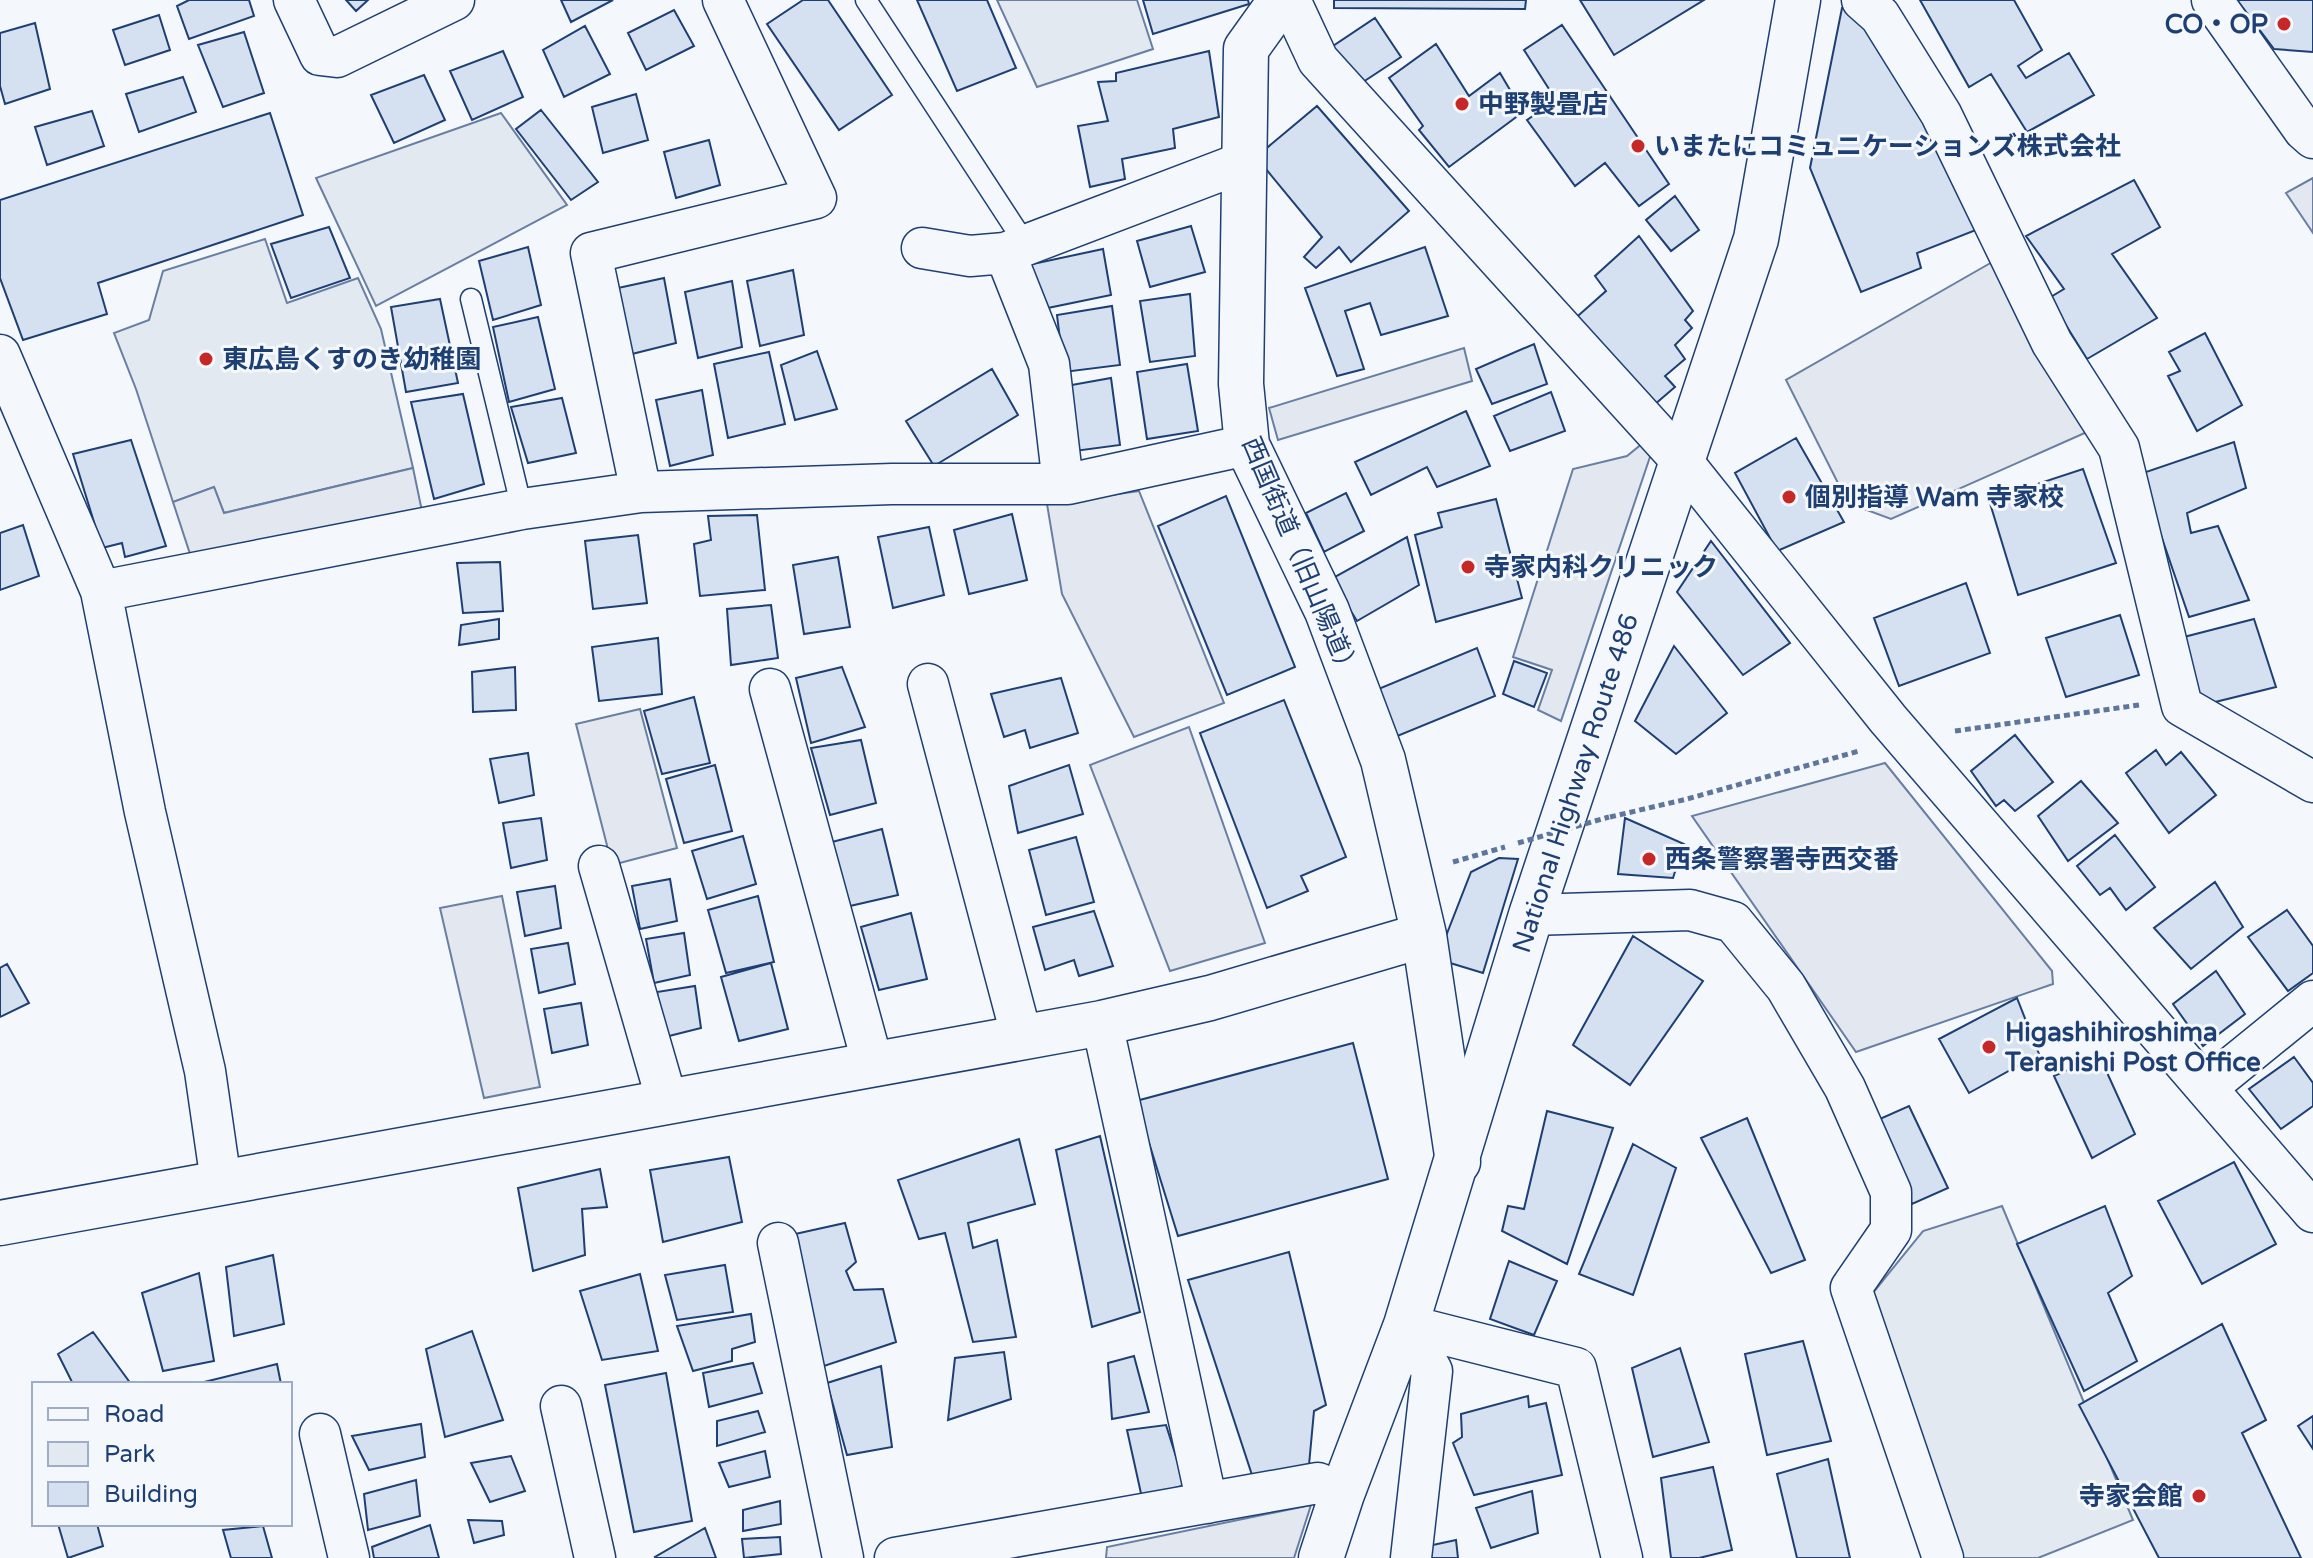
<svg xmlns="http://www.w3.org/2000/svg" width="2313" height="1558" viewBox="0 0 2313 1558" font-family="'Varela Round','Noto Sans JP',sans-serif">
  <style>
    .green { fill: #e3e9f0; stroke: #687fa3; stroke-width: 2 }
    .parking { fill: #e3e8f0; stroke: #687fa3; stroke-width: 2 }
    .building { fill: #d5e0f0; stroke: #1d3f73; stroke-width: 2 }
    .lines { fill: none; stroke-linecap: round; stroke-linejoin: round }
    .lane-casing { stroke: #1d3f73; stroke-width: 23 }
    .street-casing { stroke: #1d3f73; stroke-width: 43 }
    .secondary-casing { stroke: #1d3f73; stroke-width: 47 }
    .highway-casing { stroke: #1d3f73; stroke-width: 47 }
    .path { stroke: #5e769c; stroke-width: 5; stroke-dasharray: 6 4; stroke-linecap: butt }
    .lane { stroke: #f4f7fb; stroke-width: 20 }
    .street { stroke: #f4f7fb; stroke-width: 40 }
    .secondary { stroke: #f4f7fb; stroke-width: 44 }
    .highway { stroke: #f4f7fb; stroke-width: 44 }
    .path-bridge { stroke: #5e769c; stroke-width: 5; stroke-dasharray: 6 4; stroke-linecap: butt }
    .poi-dot { fill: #c62828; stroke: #f4f7fb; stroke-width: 3 }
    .labels { text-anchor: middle; stroke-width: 6; stroke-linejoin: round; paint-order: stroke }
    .poi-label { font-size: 26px; font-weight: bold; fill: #1d3f73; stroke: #f4f7fb; text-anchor: start }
    .street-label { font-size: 26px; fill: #1d3f73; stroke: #f4f7fb }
  </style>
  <rect width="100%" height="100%" fill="#f4f7fb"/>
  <path class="green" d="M 997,0 L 1137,0 L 1153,49 L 1037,87 Z
    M 501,113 L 567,205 L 376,306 L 316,178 Z
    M 265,239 L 287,303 L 358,278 L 381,329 L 413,468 L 224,513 L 214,487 L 173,502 L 136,389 L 114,333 L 149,320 L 163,271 Z
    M 2002,1206 L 2133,1520 L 2038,1558 L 1959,1558 L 1872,1294 L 1923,1231 Z"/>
  <path class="parking" d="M 2313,178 L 2313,233 L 2286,193 Z
    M 1994,261 L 2096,428 L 1891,519 L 1848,503 L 1786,380 Z
    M 1464,348 L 1472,381 L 1278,440 L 1269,408 Z
    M 1649,438 L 1654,445 L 1561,721 L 1538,710 L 1552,670 L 1513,657 L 1573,469 L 1627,456 Z
    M 413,468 L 423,516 L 193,563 L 173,502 L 214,487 L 224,513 Z
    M 1139,491 L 1224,703 L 1134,737 L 1062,594 L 1047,504 Z
    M 640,709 L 677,848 L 612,865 L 576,724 Z
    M 1189,727 L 1265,943 L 1170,971 L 1090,765 Z
    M 1885,763 L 2052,971 L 2053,984 L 1856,1052 L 1692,816 Z
    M 502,896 L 540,1087 L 484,1098 L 440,908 Z
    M 1311,1505 L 1294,1558 L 1106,1558 L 1107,1547 Z"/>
  <path class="building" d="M 189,0 L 249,0 L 254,16 L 189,39 L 177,6 Z
    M 346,0 L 368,0 L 356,11 Z
    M 561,0 L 613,0 L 571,22 Z
    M 803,0 L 828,0 L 892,95 L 839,130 L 767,24 Z
    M 917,0 L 987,0 L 1016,68 L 957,91 Z
    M 1143,0 L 1248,0 L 1249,4 L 1153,34 Z
    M 1334,0 L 1526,0 L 1525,9 L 1334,8 Z
    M 1580,0 L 1704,0 L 1614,55 Z
    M 1920,0 L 2014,0 L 2042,50 L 2018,66 L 2026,78 L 2069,53 L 2094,95 L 2027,132 L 1991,74 L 1969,87 Z
    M 2237,0 L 2313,0 L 2313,52 L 2274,49 Z
    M 1842,8 L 1853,8 L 1927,104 L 1976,230 L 1917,253 L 1921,268 L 1861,292 L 1810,168 Z
    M 674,10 L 694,46 L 646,70 L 628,33 Z
    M 159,15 L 170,50 L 125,65 L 113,30 Z
    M 1375,18 L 1401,57 L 1357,86 L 1330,48 Z
    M 35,23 L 50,89 L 5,104 L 0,86 L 0,33 Z
    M 1562,25 L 1669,184 L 1639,206 L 1605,163 L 1575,186 L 1527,120 L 1556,100 L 1524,50 Z
    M 585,26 L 610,74 L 564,97 L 543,50 Z
    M 244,32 L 264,93 L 223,107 L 198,45 Z
    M 1436,44 L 1469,96 L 1500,73 L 1523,112 L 1449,167 L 1419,130 L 1423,126 L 1389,78 Z
    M 503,51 L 523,97 L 472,120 L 450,71 Z
    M 1209,51 L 1219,117 L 1173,129 L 1175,148 L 1122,159 L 1125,179 L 1090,187 L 1078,126 L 1108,121 L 1098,82 L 1116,81 L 1116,73 Z
    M 424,75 L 445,120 L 394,143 L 371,95 Z
    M 183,77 L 196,112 L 139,132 L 126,94 Z
    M 636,94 L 648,140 L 603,153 L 592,107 Z
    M 1317,106 L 1409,211 L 1351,262 L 1339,247 L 1316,268 L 1304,257 L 1322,237 L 1256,157 Z
    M 541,110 L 598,182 L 571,200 L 516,129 Z
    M 92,111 L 104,146 L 47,165 L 35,127 Z
    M 270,113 L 303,215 L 98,283 L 107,314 L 23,340 L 0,278 L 0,200 Z
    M 709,140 L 720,185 L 676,198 L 664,152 Z
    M 2134,180 L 2160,227 L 2112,254 L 2157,318 L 2087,359 L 2049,298 L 2064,289 L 2026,236 Z
    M 1675,196 L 1699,230 L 1671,251 L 1646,220 Z
    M 1191,226 L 1205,272 L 1150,287 L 1137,241 Z
    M 329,227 L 350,278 L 291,298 L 271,244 Z
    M 1639,236 L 1693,311 L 1685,320 L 1692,328 L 1675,345 L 1685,359 L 1665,376 L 1675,387 L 1647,411 L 1571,322 L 1606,291 L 1595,276 Z
    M 528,247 L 541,305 L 493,320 L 479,261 Z
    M 1425,247 L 1448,316 L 1381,335 L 1370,303 L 1345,311 L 1364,369 L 1337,376 L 1305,288 Z
    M 1103,249 L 1111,295 L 1038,310 L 1028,265 Z
    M 793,270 L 804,335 L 760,346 L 747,281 Z
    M 664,278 L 676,343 L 632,354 L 618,288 Z
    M 732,281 L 742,347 L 698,358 L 685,292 Z
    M 1190,294 L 1195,356 L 1150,362 L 1140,301 Z
    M 440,299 L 458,383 L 406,392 L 391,307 Z
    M 1112,306 L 1120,365 L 1064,372 L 1057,315 Z
    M 538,317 L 555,389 L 509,402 L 493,327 Z
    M 2205,333 L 2242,405 L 2197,431 L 2168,376 L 2180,371 L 2169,352 Z
    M 1534,344 L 1547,384 L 1492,404 L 1476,369 Z
    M 817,351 L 837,409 L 795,420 L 781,365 Z
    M 769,352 L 785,424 L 728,438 L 714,364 Z
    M 1187,364 L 1198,431 L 1147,439 L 1137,372 Z
    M 992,369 L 1018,415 L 934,466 L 906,421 Z
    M 1111,378 L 1120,445 L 1075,451 L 1066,386 Z
    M 702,390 L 713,455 L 670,466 L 656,400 Z
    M 1551,392 L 1565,431 L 1510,451 L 1494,416 Z
    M 463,394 L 484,484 L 434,499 L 411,402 Z
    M 562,398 L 576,453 L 528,463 L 511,407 Z
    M 1466,411 L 1490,466 L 1437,487 L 1427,467 L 1371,495 L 1355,462 Z
    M 1796,438 L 1844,522 L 1777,551 L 1735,473 Z
    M 131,440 L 166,546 L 125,557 L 122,543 L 102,548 L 73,454 Z
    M 2234,442 L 2246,488 L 2187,513 L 2191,533 L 2218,526 L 2249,600 L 2189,617 L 2140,474 Z
    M 2083,469 L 2116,563 L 2018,595 L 1989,500 Z
    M 1346,493 L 1364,531 L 1324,552 L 1306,513 Z
    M 1226,496 L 1295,667 L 1227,695 L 1158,526 Z
    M 1496,499 L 1522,598 L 1436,622 L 1415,535 L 1442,527 L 1438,513 Z
    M 1012,514 L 1027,580 L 969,594 L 954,530 Z
    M 757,515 L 765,590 L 700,596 L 694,544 L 711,540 L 708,516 Z
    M 23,525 L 39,576 L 0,590 L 0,533 Z
    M 929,527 L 944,595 L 893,608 L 878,537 Z
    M 638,535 L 647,603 L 593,609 L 585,541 Z
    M 1407,537 L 1419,585 L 1357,621 L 1331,579 Z
    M 1711,541 L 1790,643 L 1743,675 L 1677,592 Z
    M 838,557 L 850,627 L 804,634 L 793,565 Z
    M 500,562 L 503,611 L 463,613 L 457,563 Z
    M 1966,583 L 1990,653 L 1899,686 L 1874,618 Z
    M 771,605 L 778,658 L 731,665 L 727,609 Z
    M 2120,615 L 2139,675 L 2066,697 L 2046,638 Z
    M 499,619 L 499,639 L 459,645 L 461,625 Z
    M 2254,619 L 2276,687 L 2203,705 L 2180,638 Z
    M 658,638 L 662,694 L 599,701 L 592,647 Z
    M 1674,646 L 1727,713 L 1676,754 L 1635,721 Z
    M 1477,648 L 1495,696 L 1395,737 L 1376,690 Z
    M 1514,661 L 1547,673 L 1534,707 L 1503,694 Z
    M 515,667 L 516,710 L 473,712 L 472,672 Z
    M 842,667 L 865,727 L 811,743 L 796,678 Z
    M 1061,678 L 1078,733 L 1030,748 L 1025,730 L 1004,737 L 991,694 Z
    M 694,697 L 710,763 L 662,774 L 644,711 Z
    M 1284,700 L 1346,857 L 1301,876 L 1308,891 L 1267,908 L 1200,733 Z
    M 2015,735 L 2053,782 L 2015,811 L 2004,800 L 1996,806 L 1971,771 Z
    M 861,740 L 876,803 L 830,815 L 811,748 Z
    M 2156,750 L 2166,765 L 2181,752 L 2216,795 L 2169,833 L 2126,773 Z
    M 528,753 L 534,795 L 499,803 L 490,759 Z
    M 715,765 L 732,831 L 684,843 L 666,779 Z
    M 1069,765 L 1083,814 L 1018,833 L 1009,786 Z
    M 2081,781 L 2118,823 L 2068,861 L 2038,816 Z
    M 541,818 L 547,860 L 511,868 L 503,823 Z
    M 1625,818 L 1684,844 L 1673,878 L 1618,874 Z
    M 882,829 L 898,895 L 850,906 L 832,842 Z
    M 2115,835 L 2155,887 L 2126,910 L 2110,888 L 2100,895 L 2077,866 Z
    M 743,836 L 756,884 L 707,899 L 692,851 Z
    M 1076,837 L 1094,902 L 1046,915 L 1029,850 Z
    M 1499,858 L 1518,859 L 1483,973 L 1437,959 L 1471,872 Z
    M 670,879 L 677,921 L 640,929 L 632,886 Z
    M 2215,882 L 2243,927 L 2191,969 L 2154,928 Z
    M 555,886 L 561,928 L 525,936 L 517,892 Z
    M 758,896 L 774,962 L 726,973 L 708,910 Z
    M 2287,910 L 2313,946 L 2313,973 L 2288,991 L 2248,937 Z
    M 1094,911 L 1113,966 L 1079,976 L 1074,960 L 1045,970 L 1033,927 Z
    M 911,913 L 927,979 L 879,990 L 861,927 Z
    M 684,933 L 690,975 L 654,983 L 646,939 Z
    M 1633,936 L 1703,981 L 1630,1085 L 1573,1045 Z
    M 568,943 L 575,984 L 539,993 L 531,949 Z
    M 771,963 L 788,1029 L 739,1041 L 721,977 Z
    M 7,964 L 29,1003 L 0,1017 L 0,968 Z
    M 2216,971 L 2245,1014 L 2203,1046 L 2173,1004 Z
    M 695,986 L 701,1028 L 665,1037 L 657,992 Z
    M 2017,998 L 2039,1054 L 1969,1093 L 1939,1039 Z
    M 581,1003 L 588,1045 L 552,1053 L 544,1009 Z
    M 1353,1043 L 1388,1179 L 1178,1236 L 1136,1101 Z
    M 2099,1055 L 2135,1134 L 2092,1158 L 2054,1076 Z
    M 2294,1057 L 2313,1083 L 2313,1106 L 2281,1129 L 2249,1089 Z
    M 1909,1106 L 1948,1188 L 1912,1204 L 1873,1122 Z
    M 1547,1111 L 1613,1128 L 1567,1264 L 1502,1231 L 1508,1206 L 1524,1209 Z
    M 1747,1118 L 1805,1260 L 1771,1273 L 1701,1138 Z
    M 1100,1136 L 1140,1312 L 1092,1327 L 1056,1150 Z
    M 1019,1139 L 1035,1204 L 968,1223 L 973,1248 L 997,1240 L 1016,1337 L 973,1342 L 945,1233 L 919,1239 L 898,1180 Z
    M 1633,1144 L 1676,1168 L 1633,1295 L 1579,1274 Z
    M 729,1157 L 742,1222 L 663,1242 L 650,1170 Z
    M 2234,1162 L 2276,1244 L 2202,1284 L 2158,1201 Z
    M 600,1169 L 607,1207 L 582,1209 L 585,1255 L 533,1271 L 518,1188 Z
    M 2105,1206 L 2132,1276 L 2108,1293 L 2137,1361 L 2084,1391 L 2017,1244 Z
    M 845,1223 L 856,1262 L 846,1271 L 854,1290 L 883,1289 L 896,1342 L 818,1368 L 795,1234 Z
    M 1289,1252 L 1326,1405 L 1314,1411 L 1309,1465 L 1253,1478 L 1188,1280 Z
    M 273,1255 L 284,1324 L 234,1336 L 226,1267 Z
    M 1509,1261 L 1557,1281 L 1534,1335 L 1490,1319 Z
    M 725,1265 L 733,1312 L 677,1320 L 665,1275 Z
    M 199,1273 L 214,1361 L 163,1371 L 142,1293 Z
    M 640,1274 L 658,1351 L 602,1360 L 580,1291 Z
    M 751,1314 L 755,1342 L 732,1349 L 732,1361 L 693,1371 L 677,1326 Z
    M 2222,1324 L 2266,1420 L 2242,1433 L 2301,1558 L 2159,1558 L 2079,1405 Z
    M 472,1331 L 503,1420 L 445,1437 L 426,1349 Z
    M 93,1332 L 131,1384 L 73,1384 L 58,1354 Z
    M 1803,1341 L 1831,1441 L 1767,1455 L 1745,1354 Z
    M 1680,1348 L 1709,1442 L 1653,1457 L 1632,1368 Z
    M 1004,1352 L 1011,1399 L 948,1420 L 955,1358 Z
    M 1134,1356 L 1149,1412 L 1112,1419 L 1108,1363 Z
    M 753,1363 L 762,1393 L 709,1407 L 703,1373 Z
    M 277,1364 L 281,1384 L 196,1384 Z
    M 881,1366 L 892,1447 L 847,1455 L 827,1383 Z
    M 666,1373 L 692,1521 L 634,1532 L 605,1385 Z
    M 1528,1396 L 1529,1407 L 1546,1403 L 1562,1475 L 1474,1495 L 1453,1443 L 1462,1437 L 1461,1414 Z
    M 758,1411 L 765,1432 L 717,1446 L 717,1421 Z
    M 2313,1416 L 2313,1449 L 2298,1426 Z
    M 421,1424 L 425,1457 L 369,1470 L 352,1436 Z
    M 1166,1425 L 1185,1485 L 1142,1498 L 1127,1430 Z
    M 765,1451 L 770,1477 L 729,1487 L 719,1463 Z
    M 511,1456 L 525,1491 L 490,1502 L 471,1463 Z
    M 1828,1459 L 1850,1558 L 1797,1558 L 1777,1474 Z
    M 1713,1467 L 1732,1550 L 1699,1558 L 1671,1558 L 1661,1478 Z
    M 416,1480 L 420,1516 L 368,1530 L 364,1494 Z
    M 1532,1491 L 1538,1533 L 1491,1548 L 1476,1508 Z
    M 780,1501 L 781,1524 L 743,1531 L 743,1510 Z
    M 468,1520 L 502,1521 L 504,1535 L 474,1543 Z
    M 58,1524 L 97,1524 L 103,1546 L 68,1558 Z
    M 430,1525 L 439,1558 L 374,1558 L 372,1547 Z
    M 263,1526 L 272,1558 L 231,1558 L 223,1530 Z
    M 705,1528 L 716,1558 L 656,1558 L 655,1557 Z
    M 780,1537 L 781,1554 L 744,1558 L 742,1539 Z
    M 1456,1540 L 1458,1558 L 1430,1558 L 1428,1546 Z"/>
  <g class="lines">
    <g class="lane-casing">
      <path id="lane" d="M 866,0 L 1026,245
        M 471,299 L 522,509"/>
    </g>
    <g class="street-casing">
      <path id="street" d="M 294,0 L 320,55 L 337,57 L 454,0
        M 1290,0 L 1318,60 L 1681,460 L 1888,719 L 2313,1212
        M 1862,0 L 1880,16 L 1941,114 L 2052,343 L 2119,448 L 2182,706 L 2313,782
        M 2212,0 L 2304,130 L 2313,138
        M 922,248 L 970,256 L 1005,253 L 1244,162
        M 1005,253 L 1049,364 L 1063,484
        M 0,355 L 101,591 L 145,812 L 205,1071 L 221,1182
        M 641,492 L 591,253 L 816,198 L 723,0
        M 101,591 L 522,509 L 641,492 L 892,484 L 1068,484 L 1247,445
        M 928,684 L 1022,1038
        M 770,689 L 873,1065
        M 599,866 L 667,1101
        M 1531,915 L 1690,910 L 1733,922 L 1786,987 L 1845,1088 L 1891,1192 L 1891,1230 L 1851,1288 L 1943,1558
        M 1102,1023 L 1207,1503
        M 2206,1088 L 2313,1001
        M 778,1243 L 843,1558
        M 1406,1325 L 1576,1368 L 1622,1558
        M 1406,1325 L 1432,1371 L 1411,1558
        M 561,1406 L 595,1558
        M 320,1434 L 349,1558
        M 895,1558 L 1318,1483 L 1342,1494"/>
    </g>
    <g class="secondary-casing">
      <path id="secondary" d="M 1281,0 L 1246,49 L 1241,384 L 1247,445 L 1327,611 L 1383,760 L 1424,935 L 1458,1162
        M 0,1223 L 1102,1023 L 1210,998 L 1424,935"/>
    </g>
    <g class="highway-casing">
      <path id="highway" d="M 1321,1558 L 1342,1494 L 1406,1325 L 1531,915 L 1756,239 L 1798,0"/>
    </g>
    <path class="path" d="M 1955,731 L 2139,705
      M 1610,817 L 1687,799 L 1859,751
      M 1453,862 L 1505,847"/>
    <use href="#lane" class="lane"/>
    <use href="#street" class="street"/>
    <use href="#secondary" class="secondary"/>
    <use href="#highway" class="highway"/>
    <path class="path-bridge" d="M 1518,843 L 1609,817"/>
  </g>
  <g class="poi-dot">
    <circle cx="2284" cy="24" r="8"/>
    <circle cx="1462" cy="104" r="8"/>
    <circle cx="1638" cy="146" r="8"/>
    <circle cx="206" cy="359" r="8"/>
    <circle cx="1789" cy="497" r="8"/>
    <circle cx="1468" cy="567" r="8"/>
    <circle cx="1649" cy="859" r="8"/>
    <circle cx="1989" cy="1047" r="8"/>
    <circle cx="2199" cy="1496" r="8"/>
  </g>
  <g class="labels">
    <g class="poi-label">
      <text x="2268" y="33" text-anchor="end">CO・OP</text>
      <text x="1478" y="113">中野製畳店</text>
      <text x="1654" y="155">いまたにコミュニケーションズ株式会社</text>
      <text x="222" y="368">東広島くすのき幼稚園</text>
      <text x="1805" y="506">個別指導 Wam 寺家校</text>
      <text x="1484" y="576">寺家内科クリニック</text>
      <text x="1665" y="868">西条警察署寺西交番</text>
      <text x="2005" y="1041">Higashihiroshima<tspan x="2005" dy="30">Teranishi Post Office</tspan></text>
      <text x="2183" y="1505" text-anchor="end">寺家会館</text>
    </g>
    <g class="street-label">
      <text transform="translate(1301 558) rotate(67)" y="9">西国街道（旧山陽道）</text>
      <text transform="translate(1575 783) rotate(-72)" y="9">National Highway Route 486</text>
    </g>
  </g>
  <rect x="32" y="1382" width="260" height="144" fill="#f4f7fb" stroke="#9eadc5" stroke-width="2"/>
  <rect x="48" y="1408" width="40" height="12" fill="#f4f7fb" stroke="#9eadc5" stroke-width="2"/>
  <text x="104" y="1422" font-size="24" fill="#1d3f73">Road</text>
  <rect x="48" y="1442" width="40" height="24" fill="#e3e9f0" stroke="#9eadc5" stroke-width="2"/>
  <text x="104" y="1462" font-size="24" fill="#1d3f73">Park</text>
  <rect x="48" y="1482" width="40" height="24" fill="#d5e0f0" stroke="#9eadc5" stroke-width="2"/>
  <text x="104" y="1502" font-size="24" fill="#1d3f73">Building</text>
</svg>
